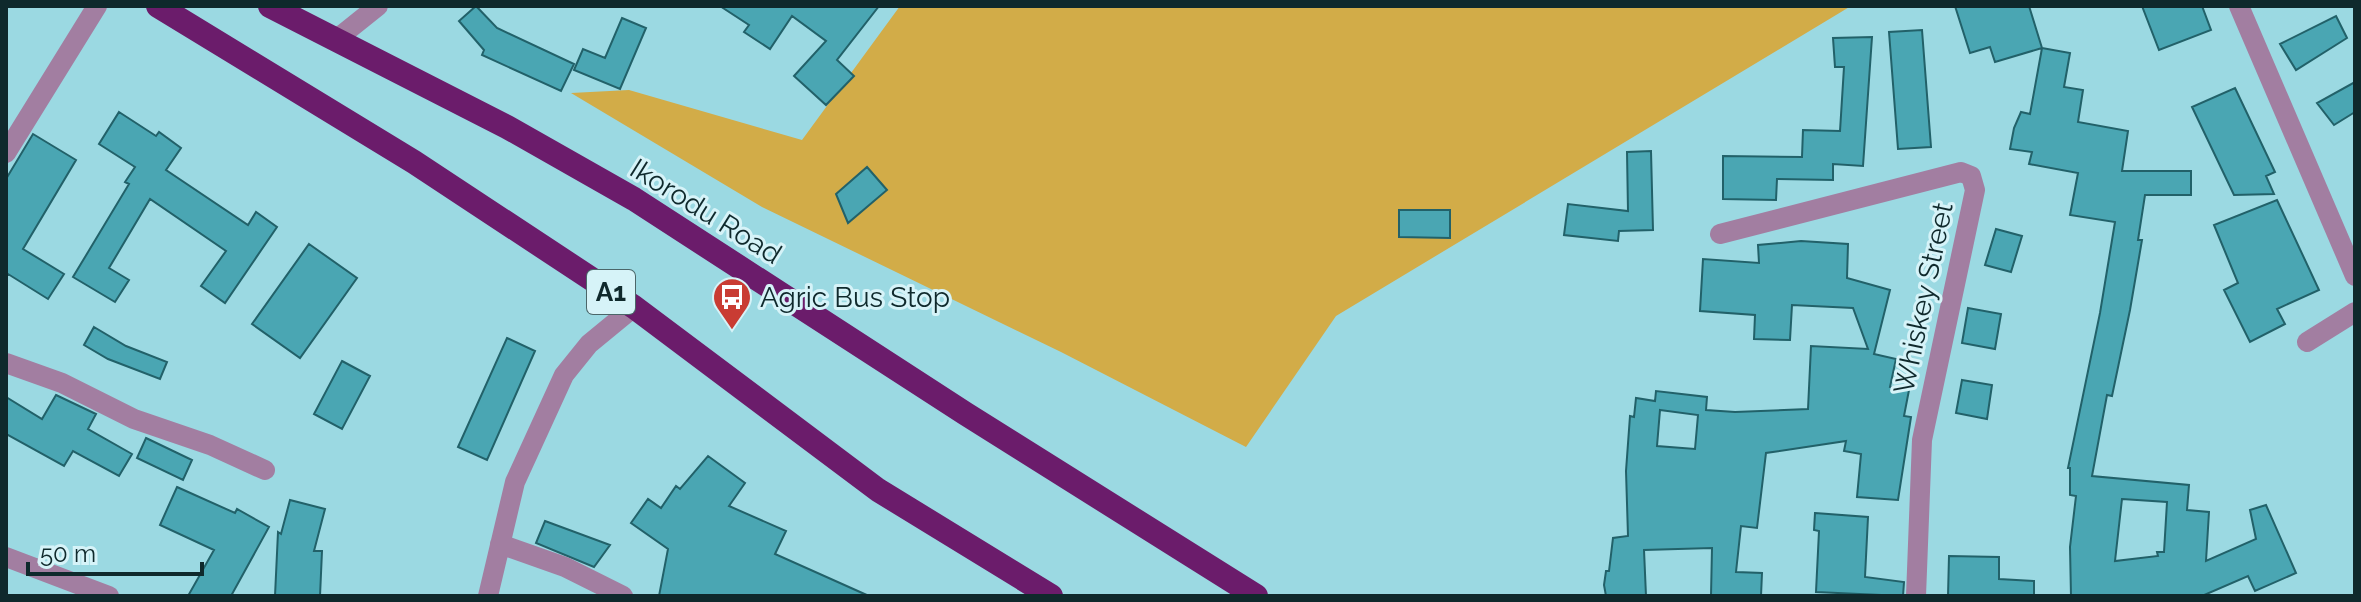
<svg xmlns="http://www.w3.org/2000/svg" width="2361" height="602" viewBox="0 0 2361 602" font-family="Raleway,sans-serif">
  <style>
    .green { fill: #d2ac48 }
    .building { fill: #4aa6b3; stroke: #226169; stroke-width: 2; fill-rule: evenodd }
    .lines { fill: none; stroke-linecap: round; stroke-linejoin: round }
    .minor { stroke: #a27ea1; stroke-width: 20 }
    .highway { stroke: #6b1c6b; stroke-width: 24 }
    .labels { text-anchor: middle; stroke-width: 6; stroke-linejoin: round; paint-order: stroke }
    .shield { fill: #d6f3f8; stroke: #4b6669; stroke-width: 2 }
    .shield-label { font-size: 26px; font-weight: bold; fill: #0f292c }
    .street-label { font-size: 28px; fill: #0f292c; stroke: #d6f3f8 }
    .poi-label { font-size: 28px; fill: #0f292c; stroke: #d6f3f8; text-anchor: start }
  </style>
  <rect width="100%" height="100%" fill="#9bd9e2"/>
  <path class="green" d="M 900,6 L 1851,6 L 1336,316 L 1246,447 L 1061,352 L 762,207 L 571,93 L 629,90 L 802,140 Z"/>
  <path class="building" d="M 476,6 L 497,28 L 574,64 L 561,91 L 482,55 L 484,50 L 459,21 Z
    M 720,6 L 879,6 L 837,60 L 854,76 L 826,105 L 794,76 L 826,41 L 792,16 L 770,49 L 744,32 L 749,25 Z
    M 1955,6 L 2029,6 L 2042,48 L 1995,62 L 1990,47 L 1970,53 Z
    M 2142,6 L 2202,6 L 2211,30 L 2159,50 Z
    M 2336,16 L 2347,38 L 2296,70 L 2280,44 Z
    M 622,18 L 646,28 L 620,89 L 574,70 L 583,49 L 605,58 Z
    M 1922,30 L 1931,147 L 1898,149 L 1889,32 Z
    M 1872,37 L 1863,166 L 1833,164 L 1833,180 L 1777,179 L 1776,200 L 1723,199 L 1723,156 L 1802,157 L 1803,130 L 1840,131 L 1844,67 L 1835,67 L 1833,38 Z
    M 2042,48 L 2070,53 L 2064,87 L 2083,90 L 2078,122 L 2128,131 L 2122,171 L 2191,171 L 2191,195 L 2145,195 L 2138,240 L 2142,240 L 2130,310 L 2112,396 L 2107,395 L 2092,476 L 2189,485 L 2187,510 L 2209,512 L 2206,561 L 2256,539 L 2250,510 L 2266,505 L 2296,573 L 2255,591 L 2248,576 L 2202,596 L 2071,596 L 2070,547 L 2076,496 L 2070,495 L 2070,468 L 2068,468 L 2100,313 L 2115,222 L 2070,215 L 2078,173 L 2029,164 L 2032,152 L 2010,149 L 2014,128 L 2021,112 L 2030,114 ZM 2122,499 L 2167,502 L 2164,552 L 2157,552 L 2158,556 L 2115,561 Z
    M 2355,82 L 2355,112 L 2334,125 L 2317,103 Z
    M 2235,88 L 2275,172 L 2266,176 L 2274,194 L 2234,195 L 2192,107 Z
    M 119,112 L 156,136 L 159,132 L 181,148 L 166,170 L 248,225 L 256,212 L 277,227 L 225,303 L 201,286 L 226,251 L 150,199 L 109,268 L 129,280 L 115,302 L 73,277 L 129,184 L 125,182 L 135,167 L 99,144 Z
    M 33,134 L 76,160 L 23,249 L 64,274 L 48,299 L 8,274 L 6,277 L 6,179 Z
    M 1651,151 L 1653,230 L 1619,231 L 1618,241 L 1564,235 L 1568,204 L 1628,211 L 1627,152 Z
    M 867,167 L 887,190 L 848,223 L 836,194 Z
    M 2277,200 L 2319,290 L 2277,309 L 2285,324 L 2250,342 L 2224,290 L 2238,283 L 2214,225 Z
    M 1399,210 L 1450,210 L 1450,238 L 1399,237 Z
    M 1996,229 L 2022,236 L 2011,272 L 1985,265 Z
    M 1801,241 L 1848,244 L 1847,278 L 1890,290 L 1874,354 L 1896,359 L 1890,387 L 1909,390 L 1904,416 L 1911,417 L 1898,500 L 1857,497 L 1861,454 L 1844,451 L 1846,441 L 1766,453 L 1757,528 L 1741,526 L 1736,572 L 1762,573 L 1761,596 L 1711,596 L 1712,548 L 1644,550 L 1646,596 L 1606,596 L 1604,585 L 1606,571 L 1609,571 L 1613,538 L 1628,536 L 1626,471 L 1630,416 L 1634,417 L 1636,398 L 1655,401 L 1656,391 L 1707,397 L 1706,410 L 1735,412 L 1808,409 L 1811,346 L 1868,349 L 1853,308 L 1792,305 L 1790,340 L 1754,339 L 1755,315 L 1700,311 L 1703,259 L 1759,263 L 1758,245 ZM 1660,410 L 1698,415 L 1695,449 L 1657,446 Z
    M 309,244 L 357,278 L 300,358 L 252,324 Z
    M 1968,308 L 2001,314 L 1995,349 L 1962,343 Z
    M 94,327 L 126,346 L 167,362 L 160,379 L 108,359 L 84,345 Z
    M 507,338 L 535,351 L 487,460 L 458,447 Z
    M 342,361 L 370,376 L 342,429 L 314,414 Z
    M 1962,380 L 1992,385 L 1987,419 L 1956,413 Z
    M 56,395 L 96,414 L 88,429 L 132,454 L 119,476 L 73,451 L 64,466 L 6,434 L 6,397 L 42,419 Z
    M 146,438 L 192,460 L 183,480 L 137,458 Z
    M 708,456 L 745,483 L 729,506 L 786,531 L 775,554 L 869,596 L 659,596 L 668,549 L 631,523 L 648,499 L 661,508 L 676,486 L 680,489 Z
    M 177,487 L 235,513 L 237,509 L 269,527 L 231,596 L 188,596 L 214,550 L 160,525 Z
    M 290,500 L 325,509 L 314,551 L 322,551 L 320,596 L 275,596 L 278,532 L 281,534 Z
    M 1815,513 L 1868,517 L 1865,577 L 1904,582 L 1903,596 L 1816,592 L 1819,531 L 1814,530 Z
    M 545,521 L 610,545 L 594,567 L 536,543 Z
    M 1949,556 L 1999,557 L 1999,579 L 2034,581 L 2034,596 L 1948,596 Z"/>
  <g class="lines">
    <path class="minor" d="M 2239,6 L 2355,276
      M 332,39 L 343,34 L 378,6
      M 6,153 L 97,6
      M 1720,234 L 1961,172 L 1971,176 L 1975,190 L 1922,440 L 1916,596
      M 2307,342 L 2355,312
      M 6,363 L 62,383 L 134,419 L 210,445 L 265,470
      M 500,544 L 565,567 L 623,596
      M 6,557 L 109,596
      M 488,596 L 515,482 L 564,375 L 589,344 L 634,307"/>
    <path class="highway" d="M 158,6 L 414,162 L 634,307 L 878,490 L 1051,596
      M 270,6 L 507,127 L 634,199 L 966,414 L 1256,596"/>
  </g>
  <defs>
    <g id="bus-pin" transform="scale(2)"><path d="M0 17L-7.5 6A9.5 9.5 0 1 1 7.5 6Z" fill="#c93c33" stroke="#d6f3f8"/><path d="M-5-6H5V4H4V6H2V4H-2V6H-4V4H-5ZM-3.5-4V0h7V-4ZM-3.5 1.2v1.5H-2V1.2ZM2 1.2v1.5H3.5V1.2Z" fill="#fff"/></g>
  </defs>
  <g fill-rule="evenodd">
    <use href="#bus-pin" x="732" y="297"/>
  </g>
  <g class="labels">
    <rect class="shield" x="587" y="270" width="48" height="44" rx="6"/>
    <g class="shield-label">
      <text x="611" y="301">A1</text>
    </g>
    <g class="street-label">
      <text transform="translate(706 211) rotate(32)" y="10">Ikorodu Road</text>
      <text transform="translate(1923 298) rotate(-78)" y="10">Whiskey Street</text>
    </g>
    <g class="poi-label">
      <text x="760" y="307">Agric Bus Stop</text>
    </g>
  </g>
  <rect width="2361" height="602" fill="none" stroke="#0f292c" stroke-width="16"/>
  <path d="M28 562v12h174v-12" fill="none" stroke="#0f292c" stroke-width="4"/>
  <text x="40" y="562" font-size="24" fill="#0f292c" stroke="#d6f3f8" stroke-width="6" paint-order="stroke">50 m</text>
</svg>
